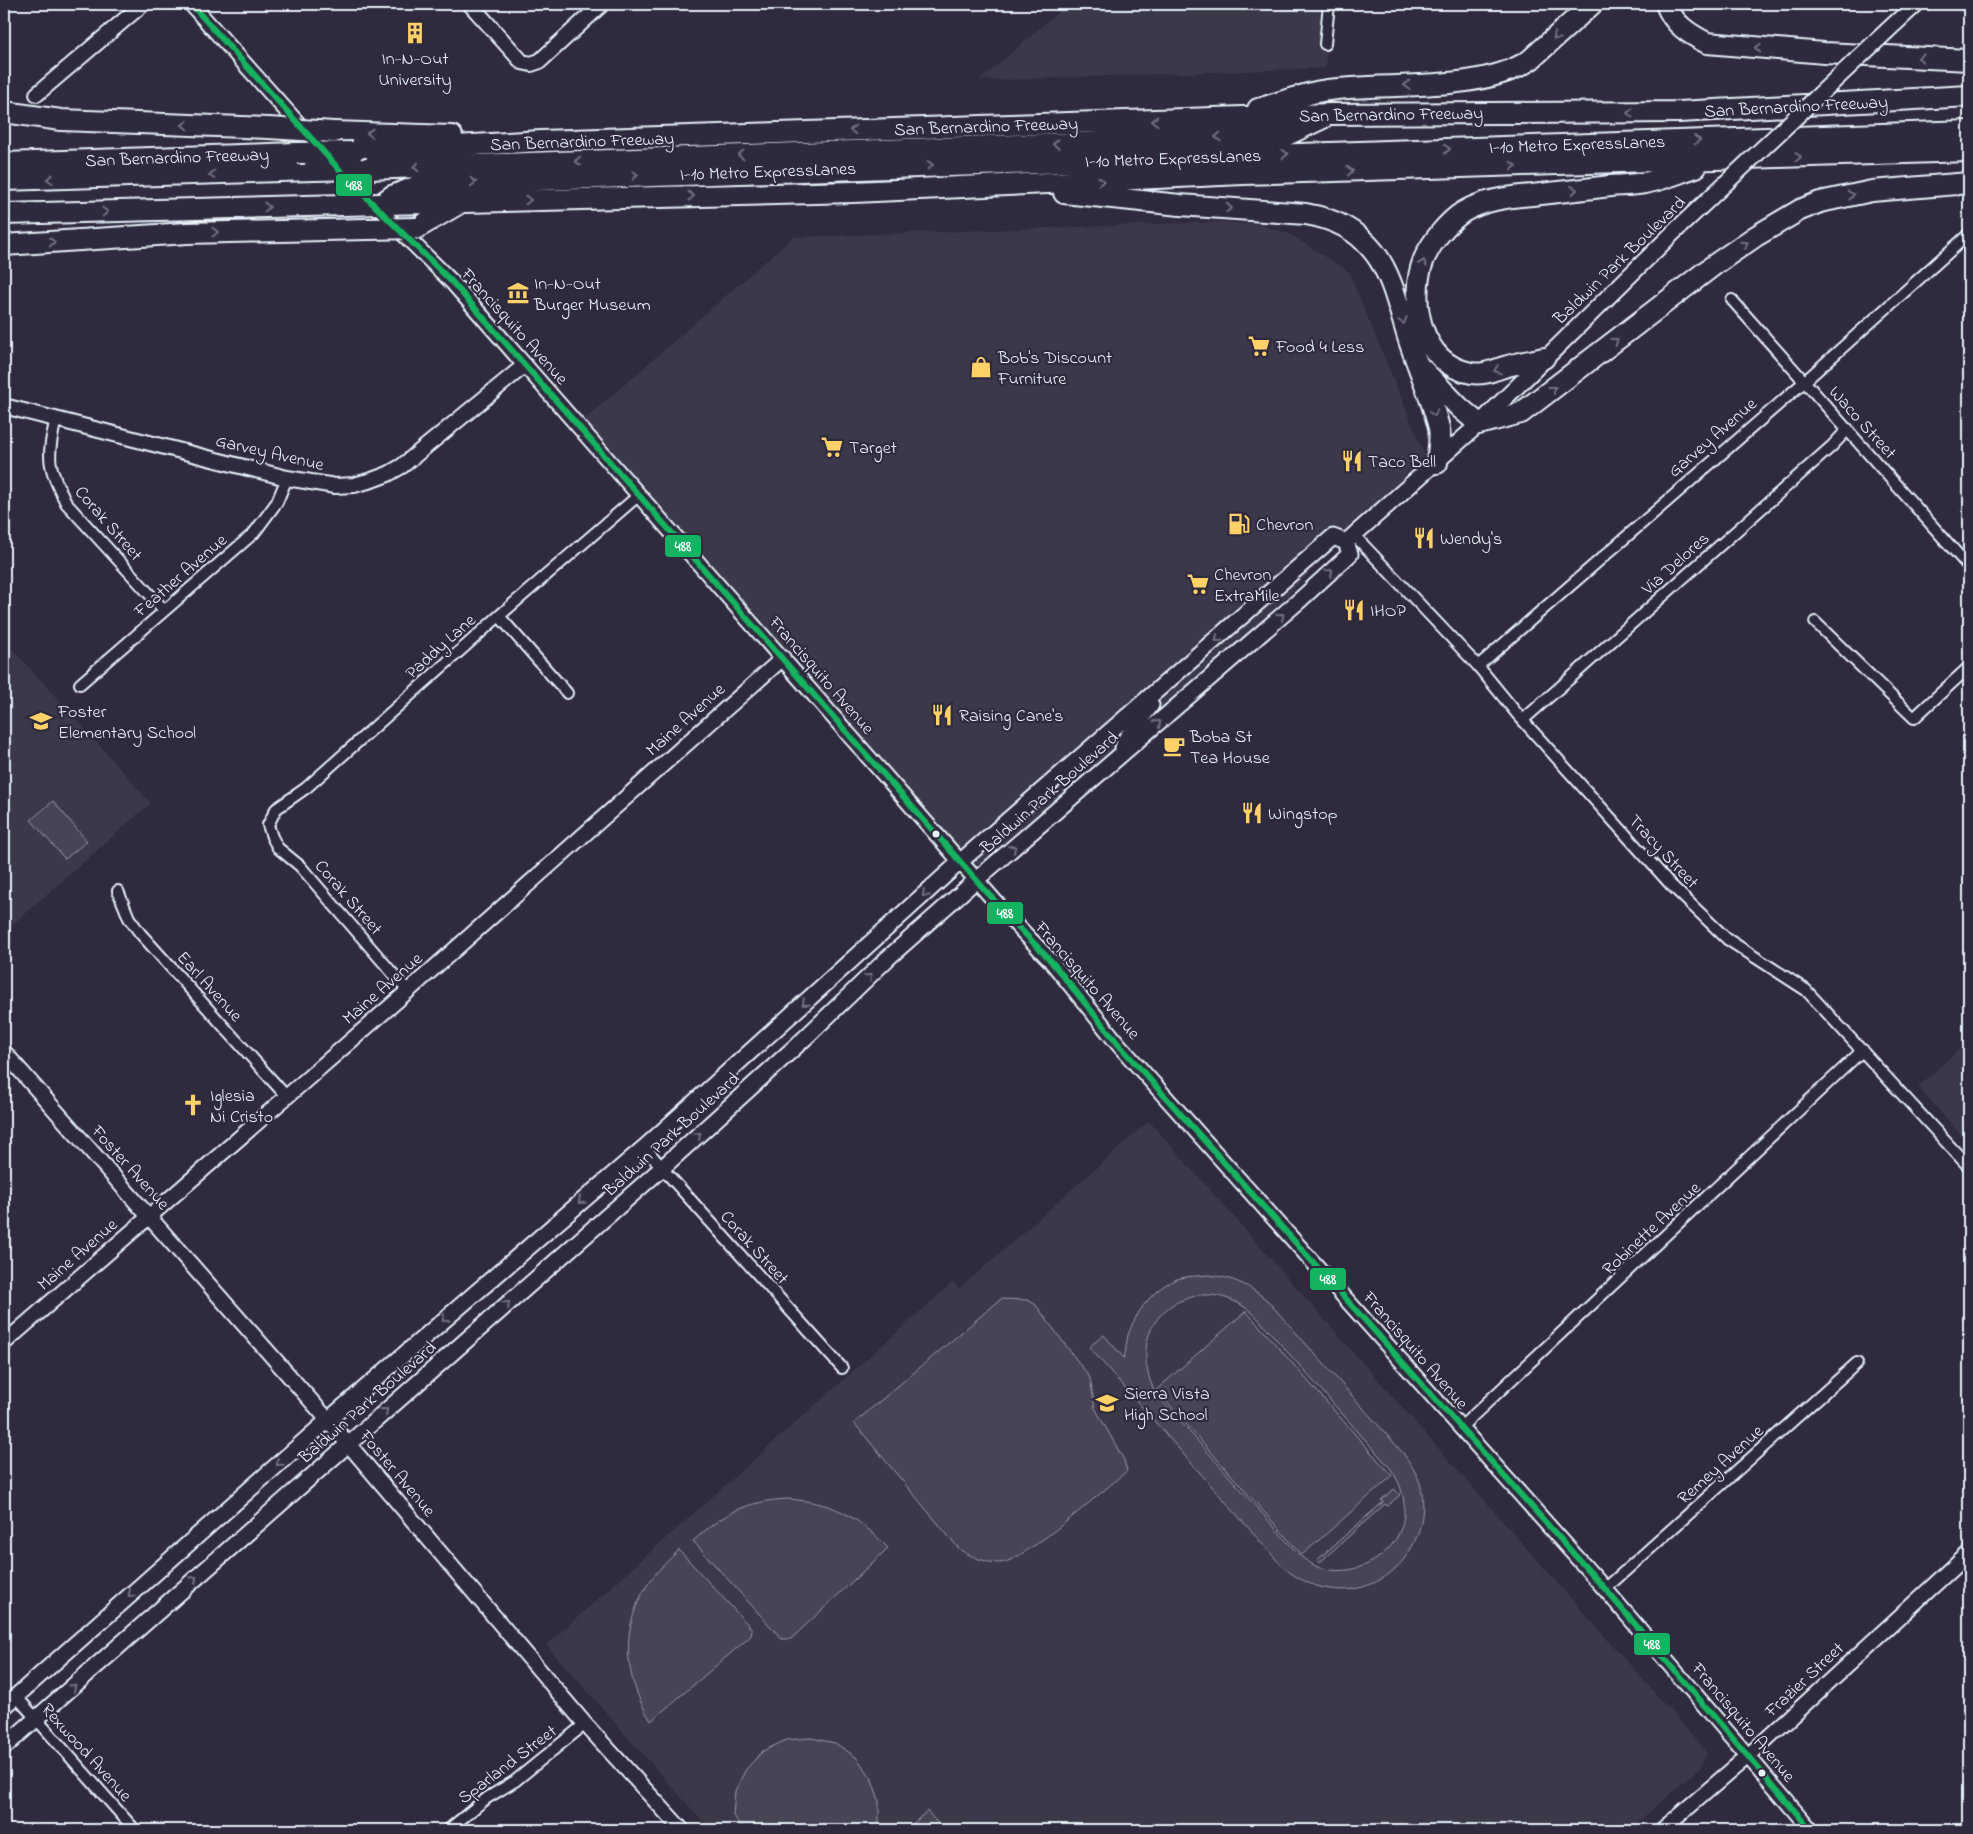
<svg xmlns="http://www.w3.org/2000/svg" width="1973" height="1834" viewBox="0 0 1973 1834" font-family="'Indie Flower',sans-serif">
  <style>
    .built { fill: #3b3749 }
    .green { fill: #464455; stroke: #979aa6; fill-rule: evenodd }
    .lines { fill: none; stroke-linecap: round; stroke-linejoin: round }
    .minor-casing { stroke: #e8f1f8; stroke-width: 14 }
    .tertiary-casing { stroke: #e8f1f8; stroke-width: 18 }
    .secondary-casing { stroke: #e8f1f8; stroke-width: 19 }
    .motorway-casing { stroke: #e8f1f8; stroke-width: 24 }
    .minor { stroke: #2f2a3d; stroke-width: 10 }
    .tertiary { stroke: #2f2a3d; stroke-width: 14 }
    .secondary { stroke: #2f2a3d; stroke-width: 15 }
    .motorway { stroke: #2f2a3d; stroke-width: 20 }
    .secondary-bridge-casing { stroke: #e8f1f8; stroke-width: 19; stroke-linecap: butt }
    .motorway-bridge-casing { stroke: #e8f1f8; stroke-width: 24; stroke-linecap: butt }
    .secondary-bridge { stroke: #2f2a3d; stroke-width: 15 }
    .motorway-bridge { stroke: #2f2a3d; stroke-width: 20 }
    .bus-1-casing { stroke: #2f2a3d; stroke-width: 10 }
    .bus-1 { stroke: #13b361; stroke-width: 6 }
    .oneway { stroke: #70707e }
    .bus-dot { fill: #e8f1f8; stroke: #2f2a3d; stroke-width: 2 }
    .labels { text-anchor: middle; stroke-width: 4.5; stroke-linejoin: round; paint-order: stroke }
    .poi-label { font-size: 18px; fill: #e8f1f8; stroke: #2f2a3d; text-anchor: start }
    .street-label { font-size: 18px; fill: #e8f1f8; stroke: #2f2a3d }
    .line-badge { stroke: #2f2a3d; stroke-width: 2 }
    .badge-label { font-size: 14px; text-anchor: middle; font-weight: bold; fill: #fff }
  </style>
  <rect width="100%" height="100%" fill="#2f2a3d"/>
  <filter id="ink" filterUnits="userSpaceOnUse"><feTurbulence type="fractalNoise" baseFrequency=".02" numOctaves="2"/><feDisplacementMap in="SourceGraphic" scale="10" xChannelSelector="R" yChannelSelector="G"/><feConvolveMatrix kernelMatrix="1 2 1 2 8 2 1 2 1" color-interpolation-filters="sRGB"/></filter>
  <g filter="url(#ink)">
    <path class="built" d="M 1067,4 L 1328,4 L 1326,68 L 979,81 Z
      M 1216,222 L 1257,224 L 1290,234 L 1349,272 L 1425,455 L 1191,694 L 976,880 L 578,425 L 793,237 Z
      M 4,639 L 151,803 L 4,932 Z
      M 1969,1040 L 1969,1144 L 1918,1087 Z
      M 1149,1121 L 1701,1745 L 1707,1753 L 1701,1767 L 1629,1830 L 710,1830 L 546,1645 L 953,1282 L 959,1289 Z"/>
    <path class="green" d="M 53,801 L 87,841 L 65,859 L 31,820 Z
      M 1208,1275 C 1232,1277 1249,1285 1267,1300 L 1403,1453 C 1410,1463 1416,1472 1420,1483 C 1425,1500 1423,1520 1417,1536 C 1394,1594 1328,1607 1282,1566 L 1089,1347 L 1104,1335 L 1124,1358 C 1126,1351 1126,1343 1128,1335 C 1136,1312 1153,1288 1177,1279 C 1187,1276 1198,1276 1208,1275 ZM 1198,1295 C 1220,1294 1235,1299 1253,1313 L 1391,1469 C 1395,1476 1399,1482 1401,1489 C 1417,1538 1371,1579 1324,1569 C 1314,1567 1306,1560 1298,1554 L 1156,1394 C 1140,1364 1141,1326 1172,1305 C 1180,1300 1190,1298 1198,1295 Z
      M 1001,1299 L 1027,1300 L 1035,1304 L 1090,1378 L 1095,1408 L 1124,1460 L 1127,1471 C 1106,1488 1022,1563 1000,1563 C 985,1563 973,1557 960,1550 L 854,1423 Z
      M 1246,1311 L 1392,1476 L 1302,1555 L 1156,1390 Z
      M 1394,1489 L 1400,1495 L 1387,1506 L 1385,1504 L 1319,1563 L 1317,1560 L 1383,1502 L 1381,1500 Z
      M 787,1499 C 833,1502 856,1515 888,1548 L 791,1639 L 782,1639 L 693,1541 C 723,1514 746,1501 787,1499 Z
      M 679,1550 L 752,1629 L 751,1636 L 651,1721 C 623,1676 619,1626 650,1581 C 658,1569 669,1560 679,1550 Z
      M 811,1738 L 835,1743 L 856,1757 L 871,1777 L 879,1800 L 879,1826 L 874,1830 L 745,1830 L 733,1816 L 735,1791 L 746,1769 L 763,1751 L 786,1740 Z
      M 927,1811 L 944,1830 L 906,1830 Z"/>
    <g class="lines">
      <g class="minor-casing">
        <path id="minor" d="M 1325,44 L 1329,4
          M 1732,300 L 1969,567
          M 56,419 C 46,459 48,466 66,503 L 164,610
          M 1354,535 L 1478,666 L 1518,715 L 1671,885 L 1727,939 L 1806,990 L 1969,1167
          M 499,616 L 567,693
          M 1815,622 L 1914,718 L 1969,667
          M 1478,666 L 1804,382 L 1969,234
          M 80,684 L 254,533 L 277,502 L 287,478
          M 1523,720 L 1832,446 L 1848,429
          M 118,891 L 129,918 L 140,933 L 287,1097
          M 408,991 L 300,866 L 278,848 L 272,837 L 268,825 L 276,809 L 306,788 L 499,616 L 639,495
          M 645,1147 L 662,1168 L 842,1368
          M 1460,1428 L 1863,1050
          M 1605,1589 L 1857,1363
          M 16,1696 L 135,1830
          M 448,1830 L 487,1798 L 515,1781 L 585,1724"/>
      </g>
      <g class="tertiary-casing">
        <path id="tertiary" d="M 191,4 L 345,176 L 452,282 L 1007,915 L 1051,961 L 1119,1045 L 1605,1589 L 1811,1830
          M 470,4 L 522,62 L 531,64 L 540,61 L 602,4
          M 37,94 L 143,4
          M 4,406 L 287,478 L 335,486 L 354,485 L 372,480 L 388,474 L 402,466 L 525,365
          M 4,1052 L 328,1420 L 585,1724 L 682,1830
          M 4,1343 L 408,991 L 783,658
          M 1662,1830 L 1748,1756 L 1969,1553"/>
      </g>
      <g class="secondary-casing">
        <path id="secondary" d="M 1888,30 L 1916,4
          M 1346,542 L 1479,424 L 1675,231
          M 1123,748 L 1126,739 L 1151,705
          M 4,1707 L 328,1420 L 645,1147 L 961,861 L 1333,537 L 1346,542
          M 4,1747 L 662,1168 L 805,1038 L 888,958 L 976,880 L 1301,599 L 1350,554 L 1346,542"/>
      </g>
      <g class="motorway-casing">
        <path id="motorway" d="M 1666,4 C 1673,24 1689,34 1707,43 L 1824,53 L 1969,60
          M 1258,109 C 1280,103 1304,93 1328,90 C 1387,82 1480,93 1530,60 L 1592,4
          M 4,112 L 61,120 L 268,128
          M 334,132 L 452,136
          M 353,152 L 541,141 L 1332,114 L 1679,112 L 1969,96
          M 4,163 L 297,153
          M 367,169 L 1287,135 L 1323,118
          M 4,180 L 313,170
          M 1064,193 L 1180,205 L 1306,214 C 1334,219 1356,229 1374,252 C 1395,278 1401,321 1413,352 C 1422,377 1433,403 1439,428 C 1441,440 1438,451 1437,463
          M 381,204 L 392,196 L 423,184 L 1969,131
          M 385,204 L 854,192 L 1243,174 L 1969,151
          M 4,214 L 343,205
          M 417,228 L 460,203
          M 4,245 L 187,233 L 368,229
          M 1544,358 C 1531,361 1517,363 1504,367 C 1492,371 1483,375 1471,373 C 1420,364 1408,299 1424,259 C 1432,241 1447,223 1463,212 C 1483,200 1509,197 1532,195 C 1558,192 1585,189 1611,186 C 1624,185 1637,185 1649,182 C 1665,179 1680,172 1696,167
          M 1419,366 L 1460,408 L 1479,424 L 1521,413 L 1714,265 L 1756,236 L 1800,210 L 1820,202 L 1872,191 L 1969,183"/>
      </g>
      <use href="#minor" class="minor"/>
      <use href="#tertiary" class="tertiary"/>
      <use href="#secondary" class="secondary"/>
      <use href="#motorway" class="motorway"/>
      <g class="secondary-bridge-casing">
        <path id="secondary-bridge" d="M 1675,231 L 1888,30"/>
      </g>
      <g class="motorway-bridge-casing">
        <path id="motorway-bridge" d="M 268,128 L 334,132
          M 297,153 L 353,152
          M 313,170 L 367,169
          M 343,205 L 381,204
          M 368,229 L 417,228"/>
      </g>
      <use href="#secondary-bridge" class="secondary-bridge"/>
      <use href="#motorway-bridge" class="motorway-bridge"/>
      <g class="bus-1-casing">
        <path id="bus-1" d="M 191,4 L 345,176 L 452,282 L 1007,915 L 1051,961 L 1119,1045 L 1605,1589 L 1811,1830"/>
      </g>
      <use href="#bus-1" class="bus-1"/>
    </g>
    <defs><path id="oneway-chevron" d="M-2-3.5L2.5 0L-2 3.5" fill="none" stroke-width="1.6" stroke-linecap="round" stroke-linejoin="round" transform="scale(1.25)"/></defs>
    <g class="oneway">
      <use href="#oneway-chevron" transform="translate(1556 37) rotate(137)"/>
      <use href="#oneway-chevron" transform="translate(1758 48) rotate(-176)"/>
      <use href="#oneway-chevron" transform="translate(1921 58) rotate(-177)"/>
      <use href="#oneway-chevron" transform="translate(1407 85) rotate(177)"/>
      <use href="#oneway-chevron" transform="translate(1630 113) rotate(180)"/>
      <use href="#oneway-chevron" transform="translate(1155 121) rotate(178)"/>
      <use href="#oneway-chevron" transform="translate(185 125) rotate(-178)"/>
      <use href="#oneway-chevron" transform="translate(853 130) rotate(178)"/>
      <use href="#oneway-chevron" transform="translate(370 133) rotate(-179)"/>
      <use href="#oneway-chevron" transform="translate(1218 137) rotate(178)"/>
      <use href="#oneway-chevron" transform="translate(1697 140) rotate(-2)"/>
      <use href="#oneway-chevron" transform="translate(1056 144) rotate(178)"/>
      <use href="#oneway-chevron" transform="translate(1447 149) rotate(-2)"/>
      <use href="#oneway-chevron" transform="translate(1285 154) rotate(-2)"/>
      <use href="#oneway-chevron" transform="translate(741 155) rotate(179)"/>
      <use href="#oneway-chevron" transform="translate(1798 157) rotate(-2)"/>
      <use href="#oneway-chevron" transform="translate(578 161) rotate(178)"/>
      <use href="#oneway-chevron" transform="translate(930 165) rotate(-2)"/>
      <use href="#oneway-chevron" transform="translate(1513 166) rotate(-2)"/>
      <use href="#oneway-chevron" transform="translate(416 167) rotate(178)"/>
      <use href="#oneway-chevron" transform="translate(1350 171) rotate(-2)"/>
      <use href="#oneway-chevron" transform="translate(212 175) rotate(178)"/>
      <use href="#oneway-chevron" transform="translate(635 175) rotate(-2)"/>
      <use href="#oneway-chevron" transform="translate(50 179) rotate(178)"/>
      <use href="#oneway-chevron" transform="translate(1101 181) rotate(-3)"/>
      <use href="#oneway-chevron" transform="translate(473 182) rotate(-2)"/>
      <use href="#oneway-chevron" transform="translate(1574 190) rotate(-6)"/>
      <use href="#oneway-chevron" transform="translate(1851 195) rotate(-11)"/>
      <use href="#oneway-chevron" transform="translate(691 196) rotate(-1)"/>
      <use href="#oneway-chevron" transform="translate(528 200) rotate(-1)"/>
      <use href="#oneway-chevron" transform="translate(267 207) rotate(-1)"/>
      <use href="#oneway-chevron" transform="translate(1229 208) rotate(3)"/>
      <use href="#oneway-chevron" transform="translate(105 212) rotate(-1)"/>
      <use href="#oneway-chevron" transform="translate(215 232) rotate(-1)"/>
      <use href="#oneway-chevron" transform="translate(52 242) rotate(-4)"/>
      <use href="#oneway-chevron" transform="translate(1745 244) rotate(-34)"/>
      <use href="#oneway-chevron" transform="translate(1423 263) rotate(-71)"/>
      <use href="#oneway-chevron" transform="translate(1403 321) rotate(72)"/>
      <use href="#oneway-chevron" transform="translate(1615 341) rotate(-37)"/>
      <use href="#oneway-chevron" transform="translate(1497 370) rotate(161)"/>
      <use href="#oneway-chevron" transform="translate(1553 389) rotate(-38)"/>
      <use href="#oneway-chevron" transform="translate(1434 413) rotate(72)"/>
      <use href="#oneway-chevron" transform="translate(1330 572) rotate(-42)"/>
      <use href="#oneway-chevron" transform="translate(1281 616) rotate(-41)"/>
      <use href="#oneway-chevron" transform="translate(1218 639) rotate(139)"/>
      <use href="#oneway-chevron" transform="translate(1158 723) rotate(-41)"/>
      <use href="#oneway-chevron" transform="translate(1013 848) rotate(-41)"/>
      <use href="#oneway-chevron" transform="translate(925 894) rotate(138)"/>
      <use href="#oneway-chevron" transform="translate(869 977) rotate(-44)"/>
      <use href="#oneway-chevron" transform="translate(805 1003) rotate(138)"/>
      <use href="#oneway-chevron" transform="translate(698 1135) rotate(-43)"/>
      <use href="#oneway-chevron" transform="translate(581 1201) rotate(139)"/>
      <use href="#oneway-chevron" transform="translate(507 1304) rotate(-41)"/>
      <use href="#oneway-chevron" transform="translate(445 1319) rotate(139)"/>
      <use href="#oneway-chevron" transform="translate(385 1411) rotate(-41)"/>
      <use href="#oneway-chevron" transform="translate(279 1463) rotate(139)"/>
      <use href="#oneway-chevron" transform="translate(194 1579) rotate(-42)"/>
      <use href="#oneway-chevron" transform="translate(131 1594) rotate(139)"/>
      <use href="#oneway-chevron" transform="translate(73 1687) rotate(-42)"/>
    </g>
  </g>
  <defs>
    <g id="building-bare" transform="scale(1.725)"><path d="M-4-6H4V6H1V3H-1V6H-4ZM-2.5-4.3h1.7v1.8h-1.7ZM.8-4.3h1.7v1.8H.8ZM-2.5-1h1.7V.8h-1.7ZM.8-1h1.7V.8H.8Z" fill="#ffd166" stroke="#2f2a3d" stroke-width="2.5" paint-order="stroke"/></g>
    <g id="museum-bare" transform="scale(1.725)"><path d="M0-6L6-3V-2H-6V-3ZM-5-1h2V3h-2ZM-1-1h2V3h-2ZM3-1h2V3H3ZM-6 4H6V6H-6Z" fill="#ffd166" stroke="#2f2a3d" stroke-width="2.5" paint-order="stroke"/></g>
    <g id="supermarket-bare" transform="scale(1.725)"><path d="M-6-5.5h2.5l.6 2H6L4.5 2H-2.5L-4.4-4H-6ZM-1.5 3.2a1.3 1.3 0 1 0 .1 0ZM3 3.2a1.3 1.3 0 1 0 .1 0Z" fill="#ffd166" stroke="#2f2a3d" stroke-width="2.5" paint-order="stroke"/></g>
    <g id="shop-bare" transform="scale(1.725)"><path d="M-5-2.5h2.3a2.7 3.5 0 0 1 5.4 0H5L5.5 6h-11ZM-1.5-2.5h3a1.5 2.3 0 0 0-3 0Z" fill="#ffd166" stroke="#2f2a3d" stroke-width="2.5" paint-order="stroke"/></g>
    <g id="restaurant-bare" transform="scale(1.725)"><path d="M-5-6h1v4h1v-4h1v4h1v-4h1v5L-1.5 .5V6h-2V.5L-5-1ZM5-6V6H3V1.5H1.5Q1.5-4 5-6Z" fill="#ffd166" stroke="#2f2a3d" stroke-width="2.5" paint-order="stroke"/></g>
    <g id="fuel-bare" transform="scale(1.725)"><path d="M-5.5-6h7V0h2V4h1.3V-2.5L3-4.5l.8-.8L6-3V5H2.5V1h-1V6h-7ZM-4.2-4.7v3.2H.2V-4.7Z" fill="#ffd166" stroke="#2f2a3d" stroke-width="2.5" paint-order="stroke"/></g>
    <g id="school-bare" transform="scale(1.725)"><path d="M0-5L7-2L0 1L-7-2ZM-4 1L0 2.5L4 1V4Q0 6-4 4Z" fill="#ffd166" stroke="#2f2a3d" stroke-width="2.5" paint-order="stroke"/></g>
    <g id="cafe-bare" transform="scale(1.725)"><path d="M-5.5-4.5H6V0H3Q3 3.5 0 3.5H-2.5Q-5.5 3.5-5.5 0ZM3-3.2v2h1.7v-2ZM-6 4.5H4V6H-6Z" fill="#ffd166" stroke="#2f2a3d" stroke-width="2.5" paint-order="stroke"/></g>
    <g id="church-bare" transform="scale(1.725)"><path d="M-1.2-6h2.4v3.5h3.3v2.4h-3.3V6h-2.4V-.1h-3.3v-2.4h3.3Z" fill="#ffd166" stroke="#2f2a3d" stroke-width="2.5" paint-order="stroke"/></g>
  </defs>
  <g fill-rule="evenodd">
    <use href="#building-bare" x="415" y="33"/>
    <use href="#museum-bare" x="518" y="293"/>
    <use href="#supermarket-bare" x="1259" y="346"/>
    <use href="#shop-bare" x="981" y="367"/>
    <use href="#supermarket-bare" x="832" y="447"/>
    <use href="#restaurant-bare" x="1352" y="461"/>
    <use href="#fuel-bare" x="1239" y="524"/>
    <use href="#restaurant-bare" x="1424" y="538"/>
    <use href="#supermarket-bare" x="1198" y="584"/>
    <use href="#restaurant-bare" x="1354" y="610"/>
    <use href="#restaurant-bare" x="942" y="715"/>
    <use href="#school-bare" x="41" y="721"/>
    <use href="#cafe-bare" x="1174" y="746"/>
    <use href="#restaurant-bare" x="1252" y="813"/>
    <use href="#church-bare" x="193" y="1105"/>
    <use href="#school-bare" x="1107" y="1403"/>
  </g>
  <g class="bus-dot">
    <circle cx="936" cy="834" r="4.5"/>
    <circle cx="1762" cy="1773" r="4.5"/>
  </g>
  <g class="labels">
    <g class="poi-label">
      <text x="415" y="64" text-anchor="middle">In-N-Out<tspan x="415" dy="21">University</tspan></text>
      <text x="534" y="289">In-N-Out<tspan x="534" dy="21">Burger Museum</tspan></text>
      <text x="1276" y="352">Food 4 Less</text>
      <text x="998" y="363">Bob's Discount<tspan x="998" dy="21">Furniture</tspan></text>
      <text x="849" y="453">Target</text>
      <text x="1368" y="467">Taco Bell</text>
      <text x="1256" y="530">Chevron</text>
      <text x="1440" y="544">Wendy's</text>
      <text x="1214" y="580">Chevron<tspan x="1214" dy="21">ExtraMile</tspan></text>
      <text x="1370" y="616">IHOP</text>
      <text x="58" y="717">Foster<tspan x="58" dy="21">Elementary School</tspan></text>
      <text x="959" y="721">Raising Cane's</text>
      <text x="1190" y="742">Boba St<tspan x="1190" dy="21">Tea House</tspan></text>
      <text x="1268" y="819">Wingstop</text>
      <text x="210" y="1101">Iglesia<tspan x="210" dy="21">Ni Cristo</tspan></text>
      <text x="1124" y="1399">Sierra Vista<tspan x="1124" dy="21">High School</tspan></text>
    </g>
    <g class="street-label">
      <text transform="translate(1796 106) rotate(-3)" y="6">San Bernardino Freeway</text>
      <text transform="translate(1391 114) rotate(-1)" y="6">San Bernardino Freeway</text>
      <text transform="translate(986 126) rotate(-2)" y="6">San Bernardino Freeway</text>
      <text transform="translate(582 141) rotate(-2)" y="6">San Bernardino Freeway</text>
      <text transform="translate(1577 144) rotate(-2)" y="6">I-10 Metro ExpressLanes</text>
      <text transform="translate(177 157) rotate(-2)" y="6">San Bernardino Freeway</text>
      <text transform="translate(1173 158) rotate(-2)" y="6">I-10 Metro ExpressLanes</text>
      <text transform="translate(768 171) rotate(-2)" y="6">I-10 Metro ExpressLanes</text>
      <text transform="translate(1619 260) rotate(-44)" y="6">Baldwin Park Boulevard</text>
      <text transform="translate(515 326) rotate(48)" y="6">Francisquito Avenue</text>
      <text transform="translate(1863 422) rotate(48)" y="6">Waco Street</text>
      <text transform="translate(1712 437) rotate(-41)" y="6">Garvey Avenue</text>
      <text transform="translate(270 452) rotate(13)" y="6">Garvey Avenue</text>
      <text transform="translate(109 523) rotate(49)" y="6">Corak Street</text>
      <text transform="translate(1675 563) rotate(-42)" y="6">Via Delores</text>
      <text transform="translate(180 575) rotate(-41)" y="6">Feather Avenue</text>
      <text transform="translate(440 646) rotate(-42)" y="6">Paddy Lane</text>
      <text transform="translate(822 675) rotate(49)" y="6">Francisquito Avenue</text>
      <text transform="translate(685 719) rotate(-42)" y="6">Maine Avenue</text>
      <text transform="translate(1049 792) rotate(-41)" y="6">Baldwin Park Boulevard</text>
      <text transform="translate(1664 851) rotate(47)" y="6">Tracy Street</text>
      <text transform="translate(349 897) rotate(49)" y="6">Corak Street</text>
      <text transform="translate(1088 980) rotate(49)" y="6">Francisquito Avenue</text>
      <text transform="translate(210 986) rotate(48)" y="6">Earl Avenue</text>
      <text transform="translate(382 988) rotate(-41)" y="6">Maine Avenue</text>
      <text transform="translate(671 1134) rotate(-42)" y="6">Baldwin Park Boulevard</text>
      <text transform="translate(131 1167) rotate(48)" y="6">Foster Avenue</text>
      <text transform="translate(1651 1228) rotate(-43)" y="6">Robinette Avenue</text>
      <text transform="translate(755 1247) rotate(48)" y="6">Corak Street</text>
      <text transform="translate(77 1254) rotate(-41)" y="6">Maine Avenue</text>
      <text transform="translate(1416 1350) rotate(49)" y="6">Francisquito Avenue</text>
      <text transform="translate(367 1402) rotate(-41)" y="6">Baldwin Park Boulevard</text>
      <text transform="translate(1720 1464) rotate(-42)" y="6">Remey Avenue</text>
      <text transform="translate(398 1473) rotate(50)" y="6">Foster Avenue</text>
      <text transform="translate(1804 1679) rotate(-43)" y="6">Frazier Street</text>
      <text transform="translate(1744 1722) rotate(50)" y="6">Francisquito Avenue</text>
      <text transform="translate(87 1752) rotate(48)" y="6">Rexwood Avenue</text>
      <text transform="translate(507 1764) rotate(-37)" y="6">Sparland Street</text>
    </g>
  </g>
  <g class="line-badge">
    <rect x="335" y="173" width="38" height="24" rx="5" fill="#13b361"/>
    <rect x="664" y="534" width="38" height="24" rx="5" fill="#13b361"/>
    <rect x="986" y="901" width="38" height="24" rx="5" fill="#13b361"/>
    <rect x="1309" y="1267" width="38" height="24" rx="5" fill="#13b361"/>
    <rect x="1633" y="1632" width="38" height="24" rx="5" fill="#13b361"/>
  </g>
  <g class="badge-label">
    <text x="354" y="190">488</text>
    <text x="683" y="551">488</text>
    <text x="1005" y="918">488</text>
    <text x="1328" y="1284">488</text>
    <text x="1652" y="1649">488</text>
  </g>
  <rect width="1973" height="1834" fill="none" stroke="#2f2a3d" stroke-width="20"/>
  <rect x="10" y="10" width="1953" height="1814" fill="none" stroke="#e8f1f8" stroke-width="2" filter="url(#ink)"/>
</svg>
